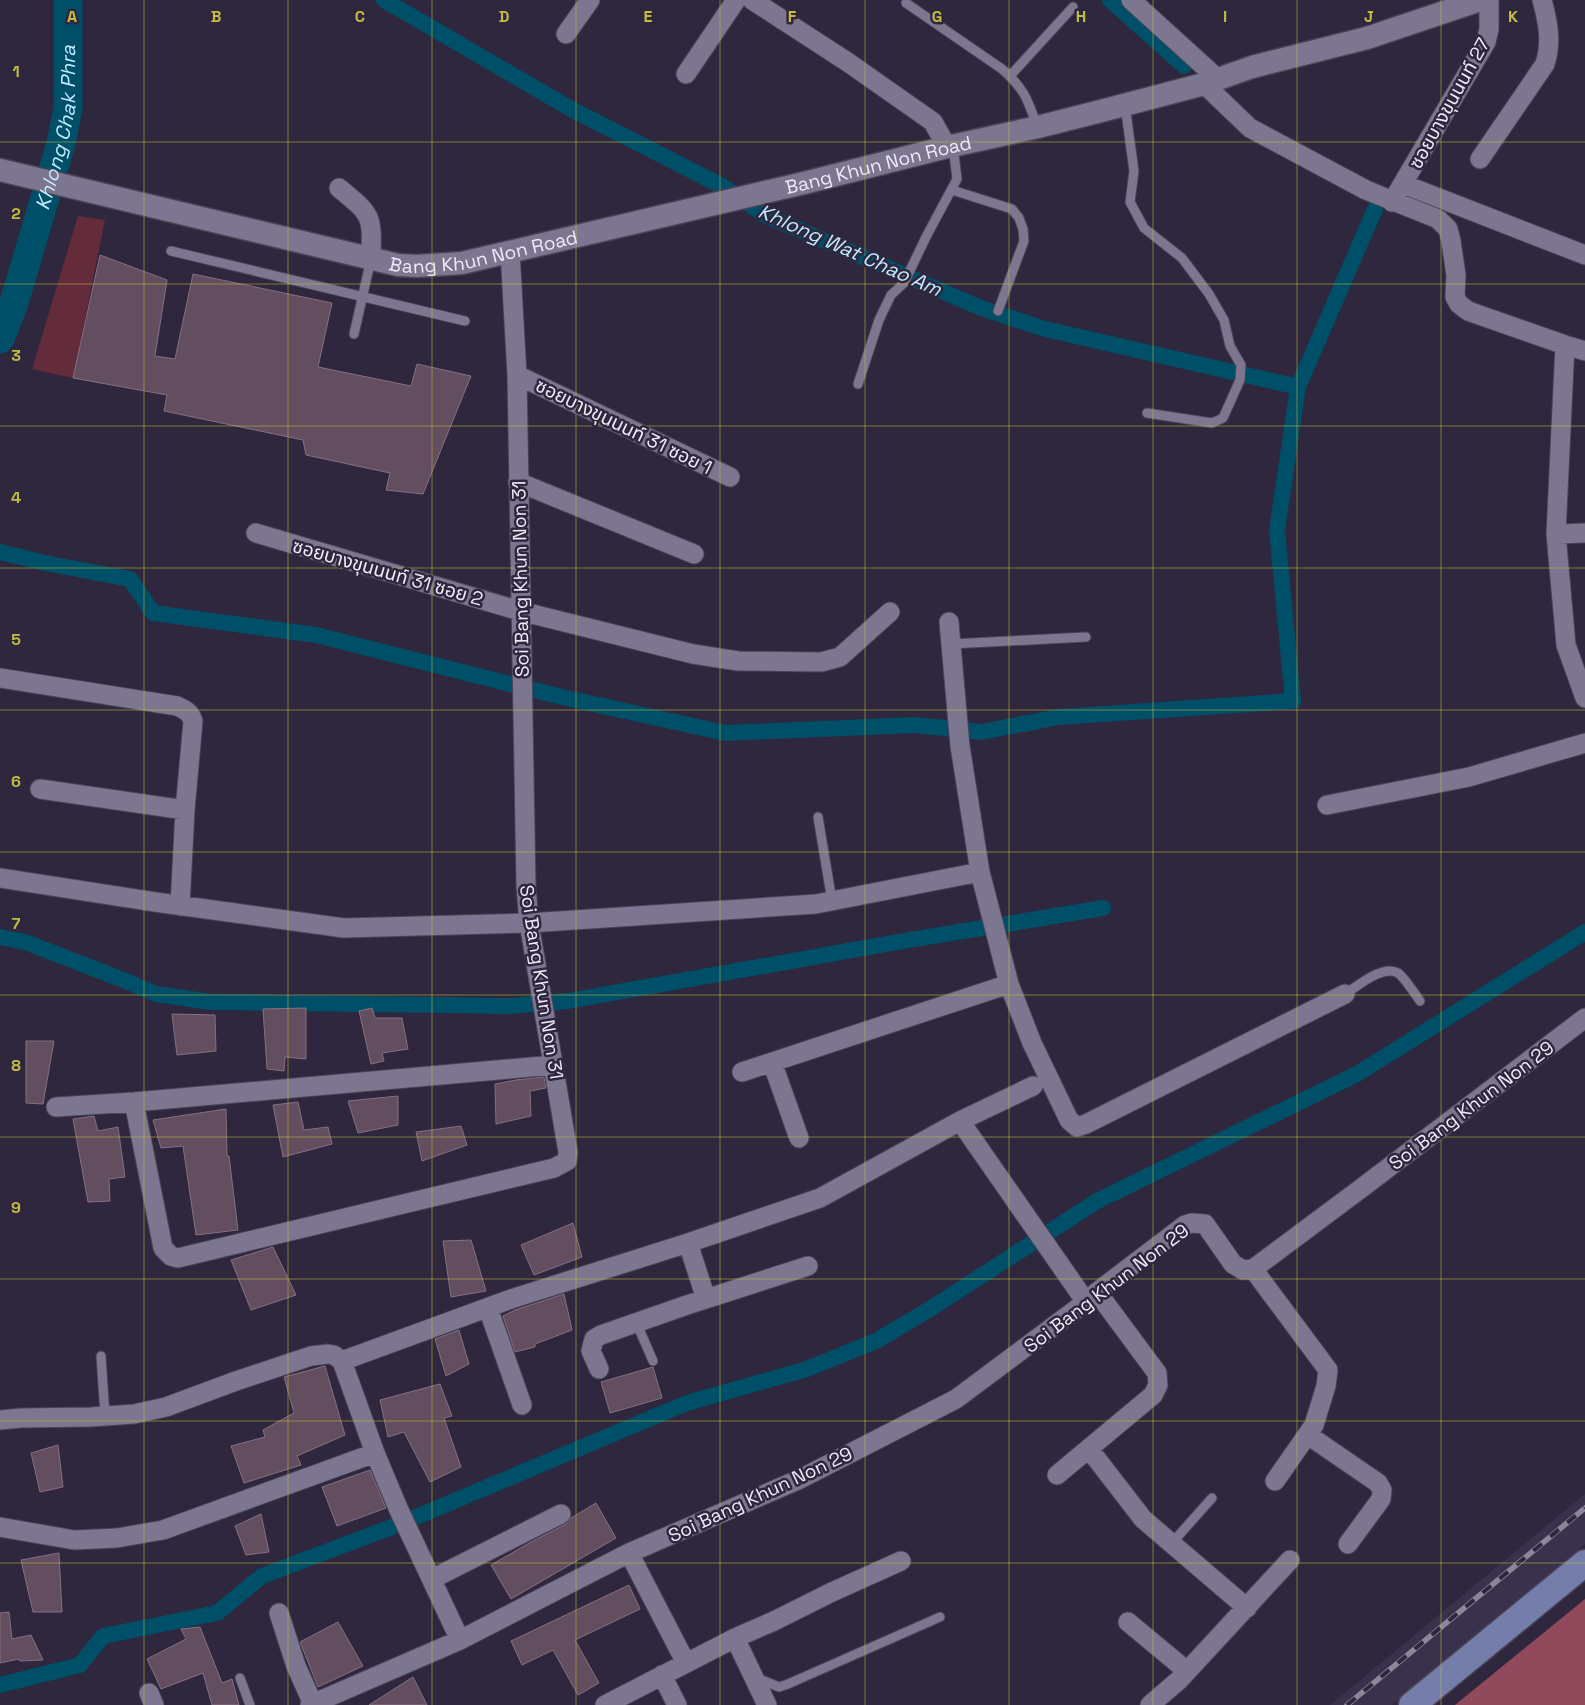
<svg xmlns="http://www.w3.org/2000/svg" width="1585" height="1705" viewBox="0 0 1585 1705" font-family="'Space Grotesk','Noto Sans Thai',sans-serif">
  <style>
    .built { fill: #3a324c }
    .green { fill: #642c3b }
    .forest { fill: #91495c }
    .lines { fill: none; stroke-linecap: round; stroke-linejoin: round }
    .canal { stroke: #004f69; stroke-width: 16 }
    .river { stroke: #004f69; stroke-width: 29 }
    .building { fill: #634e60; stroke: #867083 }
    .service-casing { stroke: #4a4456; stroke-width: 11 }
    .minor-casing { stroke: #4a4456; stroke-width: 21 }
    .tertiary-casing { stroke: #4a4456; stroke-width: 25 }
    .secondary-casing { stroke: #4a4456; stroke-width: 29 }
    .service { stroke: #7d7690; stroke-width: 9 }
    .minor { stroke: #7d7690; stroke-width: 19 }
    .tertiary { stroke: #7d7690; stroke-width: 22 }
    .secondary { stroke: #757eab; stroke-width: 26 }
    .rail-casing { stroke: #8c8699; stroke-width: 5.5 }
    .rail { stroke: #2e273d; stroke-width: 4; stroke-dasharray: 11; stroke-linecap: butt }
    .grid { fill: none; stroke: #c2bd3f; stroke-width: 1; stroke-opacity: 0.55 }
    .labels { text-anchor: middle; stroke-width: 5; stroke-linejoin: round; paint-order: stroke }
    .street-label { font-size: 19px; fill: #ede9f8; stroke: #2e273d }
    .water-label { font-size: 20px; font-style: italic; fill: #c0eaff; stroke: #2e273d }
    .grid-label { font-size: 16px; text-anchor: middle; font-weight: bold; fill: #c2bd3f; stroke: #2e273d; stroke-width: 5; stroke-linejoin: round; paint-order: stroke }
  </style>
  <rect width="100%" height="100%" fill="#2e273d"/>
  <path class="built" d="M 1585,1494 L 1585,1544 L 1392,1705 L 1330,1705 Z"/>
  <path class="green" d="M 78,216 L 105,220 L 73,378 L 32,369 Z"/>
  <path class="forest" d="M 1585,1599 L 1585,1705 L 1455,1705 Z"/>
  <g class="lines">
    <path class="canal" d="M 384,0 L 571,109 L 722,186 L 765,215 L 981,308 L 1045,329 L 1298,387
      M 1110,0 L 1184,66
      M 0,552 L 45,563 L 130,579 L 153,613 L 316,635 L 562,697 L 725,733 L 916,725 L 981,732 L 1059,717 L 1293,701 L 1277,530 L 1298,387 L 1375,209
      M 0,937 L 25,942 L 121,979 L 156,994 L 211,1002 L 510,1006 L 568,1001 L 903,941 L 1103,908
      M 0,1685 L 80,1665 L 103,1636 L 217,1613 L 262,1576 L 397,1525 L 687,1403 L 807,1369 L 876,1341 L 930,1309 L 1097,1201 L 1357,1074 L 1585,932"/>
    <path class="river" id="s1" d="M 0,339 L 13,306 L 60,147 L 68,109 L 68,0"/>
  </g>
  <path class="building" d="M 100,255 L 167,280 L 155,356 L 175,359 L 193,274 L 332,303 L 318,367 L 411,386 L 417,364 L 471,376 L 423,494 L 386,490 L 390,473 L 306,455 L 303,440 L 164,411 L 167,395 L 73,378 Z
    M 306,1008 L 306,1059 L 285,1057 L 284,1071 L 267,1069 L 263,1009 Z
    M 372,1008 L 375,1018 L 402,1018 L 408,1049 L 382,1053 L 384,1061 L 371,1064 L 359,1011 Z
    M 172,1014 L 215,1015 L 216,1051 L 177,1055 Z
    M 26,1041 L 54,1041 L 43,1104 L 26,1103 Z
    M 544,1077 L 546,1088 L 530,1091 L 531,1116 L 496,1124 L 495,1084 L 516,1080 Z
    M 398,1096 L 398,1125 L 358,1133 L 348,1101 Z
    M 298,1102 L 304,1130 L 328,1127 L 332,1144 L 283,1157 L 273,1105 Z
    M 226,1109 L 227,1156 L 229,1156 L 238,1230 L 196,1235 L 183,1146 L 161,1148 L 153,1120 Z
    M 94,1116 L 98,1131 L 118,1127 L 125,1177 L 109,1179 L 110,1201 L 88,1202 L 73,1119 Z
    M 461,1126 L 467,1145 L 422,1161 L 416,1132 Z
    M 573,1223 L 582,1257 L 534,1275 L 521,1245 Z
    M 471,1240 L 486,1291 L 451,1297 L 443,1241 Z
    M 273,1247 L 296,1295 L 251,1310 L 231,1260 Z
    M 564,1294 L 572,1330 L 535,1344 L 535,1347 L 515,1352 L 503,1316 L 515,1310 Z
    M 459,1330 L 469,1364 L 446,1376 L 435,1339 Z
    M 325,1366 L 345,1435 L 297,1456 L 301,1465 L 244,1483 L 231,1446 L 265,1437 L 263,1430 L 294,1413 L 284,1377 Z
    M 653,1367 L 662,1398 L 610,1413 L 601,1382 Z
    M 440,1384 L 452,1416 L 444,1418 L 461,1467 L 430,1482 L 404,1432 L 388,1437 L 380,1400 Z
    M 58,1445 L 63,1487 L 40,1492 L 31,1453 Z
    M 370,1470 L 386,1508 L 337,1526 L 322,1487 Z
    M 596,1503 L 616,1538 L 511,1599 L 491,1565 L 531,1542 L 566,1524 L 571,1518 Z
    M 261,1514 L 269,1552 L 246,1555 L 235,1526 Z
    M 59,1553 L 62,1612 L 33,1612 L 21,1560 Z
    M 629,1585 L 640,1609 L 575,1640 L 599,1683 L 578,1695 L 553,1650 L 522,1665 L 511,1641 Z
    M 9,1612 L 12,1639 L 31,1635 L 43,1660 L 20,1661 L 19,1659 L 0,1663 L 0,1613 Z
    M 338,1622 L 363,1666 L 318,1687 L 300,1642 Z
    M 200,1627 L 222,1683 L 232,1679 L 239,1705 L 212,1705 L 203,1673 L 161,1689 L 147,1659 L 186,1639 L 181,1629 Z
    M 413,1677 L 427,1705 L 369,1705 Z"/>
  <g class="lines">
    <g class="service-casing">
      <path id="service" d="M 906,3 L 1002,69 C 1024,88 1028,100 1037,126
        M 1010,76 L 1073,7
        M 1125,105 L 1134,171 L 1130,202 L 1144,228 L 1182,258 L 1209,294 L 1224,320 L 1230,346 L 1241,365 L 1240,380 L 1223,418 L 1212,423 L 1147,413
        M 952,190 L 1012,209 L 1019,218 L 1023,229 L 1024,241 L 998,311
        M 171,251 L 465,321
        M 354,334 L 371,259
        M 858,384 L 879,320 L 891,295 L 904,283 L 927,235 L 957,179 L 953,146
        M 951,644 L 1086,637
        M 818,817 L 832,901
        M 1345,994 C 1358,986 1383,964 1398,973 C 1404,977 1415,994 1420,1001
        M 636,1322 L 653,1361
        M 101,1356 L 105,1415
        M 1171,1544 L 1212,1498
        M 240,1678 L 250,1705
        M 757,1678 L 779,1687 L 788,1684 L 940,1617"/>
    </g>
    <g class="minor-casing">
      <path id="minor" d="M 752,0 L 849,63 L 933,122 L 947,147
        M 1131,0 L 1218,79
        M 566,34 L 590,0
        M 686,74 L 736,0
        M 1204,84 L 1250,128 L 1366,190 L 1438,219 L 1448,229 L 1451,241 L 1456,275 L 1455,297 L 1459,304 L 1468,311 L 1565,345 L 1556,534 L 1566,645 L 1585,698
        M 1480,159 L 1545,64 C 1552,42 1548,22 1542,0
        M 1403,184 L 1585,255
        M 339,188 C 373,216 372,215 371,259
        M 1392,202 L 1486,42 L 1489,29 L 1489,0
        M 1565,345 L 1585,351
        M 517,375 L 730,477
        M 518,482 L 694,554
        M 256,533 L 520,611 L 693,654 L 738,661 L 821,662 L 840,657 L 890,612
        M 1556,534 L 1585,533
        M 949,622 L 960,746 L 980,872 L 1009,984 L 1032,1043 L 1069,1120 L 1077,1127 L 1086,1124 L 1345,994
        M 0,678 L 177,706 C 186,710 190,712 193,721 L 185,810 L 180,906
        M 40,789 L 185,810
        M 1327,805 L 1469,777 L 1585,743
        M 0,878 L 155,902 L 344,928 L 529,923 L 816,904 L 980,872
        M 772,1062 L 799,1138
        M 742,1072 L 1009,984
        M 134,1102 L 163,1248 L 171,1256 L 178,1258 L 554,1168 L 567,1161 L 568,1152 L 529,923 L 526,886 L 517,375 L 510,251
        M 56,1107 L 134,1102 L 554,1065
        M 960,1121 L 1086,1302
        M 688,1243 L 706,1299
        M 1253,1269 L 1328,1370 L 1326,1386 L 1314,1425 L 1275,1481
        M 488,1308 L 522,1405
        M 342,1361 L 511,1299 L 688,1243 L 820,1198 L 960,1121 L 1033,1086
        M 599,1369 L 591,1351 L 594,1339 L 601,1335 L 687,1305 L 808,1266
        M 0,1420 L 21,1418 L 91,1417 L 134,1414 L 166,1407 L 236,1381 L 311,1356 L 328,1354 L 334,1355 L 342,1361 L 375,1453 L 398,1508 L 460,1640
        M 1308,1435 L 1378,1483 L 1382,1490 L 1381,1499 L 1348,1544
        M 1089,1449 L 1143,1519 L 1247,1608
        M 1057,1475 L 1153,1395 L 1158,1385 L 1157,1373 L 1097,1292
        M 0,1527 L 74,1540 L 117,1538 L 163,1530 L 375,1453
        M 629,1553 L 686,1663
        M 432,1579 L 561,1514
        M 279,1613 L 296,1666 L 313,1704
        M 1128,1622 L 1187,1671
        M 735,1638 L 767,1705
        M 662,1675 L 677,1705
        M 149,1693 L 154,1705
        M 310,1705 L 460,1640 L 629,1553 L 800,1479 L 956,1399 L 1086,1302 L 1097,1292 L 1185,1225 L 1192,1223 L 1205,1224 L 1233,1264 L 1243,1270 L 1253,1269 L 1363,1187 L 1585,1018
        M 605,1705 L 735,1638 L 774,1621 L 832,1592 L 901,1561
        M 1150,1705 L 1179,1680 L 1290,1560"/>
    </g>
    <g class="tertiary-casing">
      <g id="tertiary">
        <path id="s2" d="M 0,170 L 398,265 L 417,266 L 462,263 L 804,183 L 947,147 L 1038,127 L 1101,111 L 1204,84 L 1252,67 L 1367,38 L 1480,0"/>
      </g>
    </g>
    <g class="secondary-casing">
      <path id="secondary" d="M 1412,1705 L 1585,1563"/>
    </g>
    <use href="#service" class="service"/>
    <use href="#minor" class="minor"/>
    <use href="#tertiary" class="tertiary"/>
    <use href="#secondary" class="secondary"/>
    <g class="rail-casing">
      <path id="rail" d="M 1347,1705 L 1585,1508"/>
    </g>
    <use href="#rail" class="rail"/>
  </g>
  <path class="grid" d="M 144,0 L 144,1705M 288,0 L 288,1705M 432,0 L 432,1705M 576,0 L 576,1705M 720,0 L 720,1705M 865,0 L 865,1705M 1009,0 L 1009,1705M 1153,0 L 1153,1705M 1297,0 L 1297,1705M 1441,0 L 1441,1705M 0,142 L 1585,142M 0,284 L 1585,284M 0,426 L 1585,426M 0,568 L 1585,568M 0,710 L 1585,710M 0,852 L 1585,852M 0,995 L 1585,995M 0,1137 L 1585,1137M 0,1279 L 1585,1279M 0,1421 L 1585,1421M 0,1563 L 1585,1563"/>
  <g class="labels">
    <g class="street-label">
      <text transform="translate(1449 103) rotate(-61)" y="7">ซอยบางขุนนนท์ 27</text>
      <text dy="7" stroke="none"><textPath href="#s2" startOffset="901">Bang Khun Non Road</textPath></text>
      <text dy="7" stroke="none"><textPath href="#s2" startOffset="496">Bang Khun Non Road</textPath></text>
      <text transform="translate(624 426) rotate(26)" y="7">ซอยบางขุนนนท์ 31 ซอย 1</text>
      <text transform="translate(388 572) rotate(16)" y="7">ซอยบางขุนนนท์ 31 ซอย 2</text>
      <text transform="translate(520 579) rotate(-91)" y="7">Soi Bang Khun Non 31</text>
      <text transform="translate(542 982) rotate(81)" y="7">Soi Bang Khun Non 31</text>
      <text transform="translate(1471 1105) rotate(-37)" y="7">Soi Bang Khun Non 29</text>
      <text transform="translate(1106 1288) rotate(-37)" y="7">Soi Bang Khun Non 29</text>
      <text transform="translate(760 1494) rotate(-25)" y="7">Soi Bang Khun Non 29</text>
    </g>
    <g class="water-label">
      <text dy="7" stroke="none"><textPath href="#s1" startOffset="220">Khlong Chak Phra</textPath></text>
      <text transform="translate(850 250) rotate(24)" y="7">Khlong Wat Chao Am</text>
    </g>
  </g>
  <g class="grid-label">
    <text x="72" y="22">A</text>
    <text x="216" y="22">B</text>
    <text x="360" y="22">C</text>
    <text x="504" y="22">D</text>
    <text x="648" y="22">E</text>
    <text x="792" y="22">F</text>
    <text x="937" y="22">G</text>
    <text x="1081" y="22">H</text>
    <text x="1225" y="22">I</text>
    <text x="1369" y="22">J</text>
    <text x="1513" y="22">K</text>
    <text x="16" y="77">1</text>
    <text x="16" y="219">2</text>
    <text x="16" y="361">3</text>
    <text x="16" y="503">4</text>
    <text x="16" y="645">5</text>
    <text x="16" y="787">6</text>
    <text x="16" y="929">7</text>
    <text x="16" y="1071">8</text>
    <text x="16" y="1213">9</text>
  </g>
</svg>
